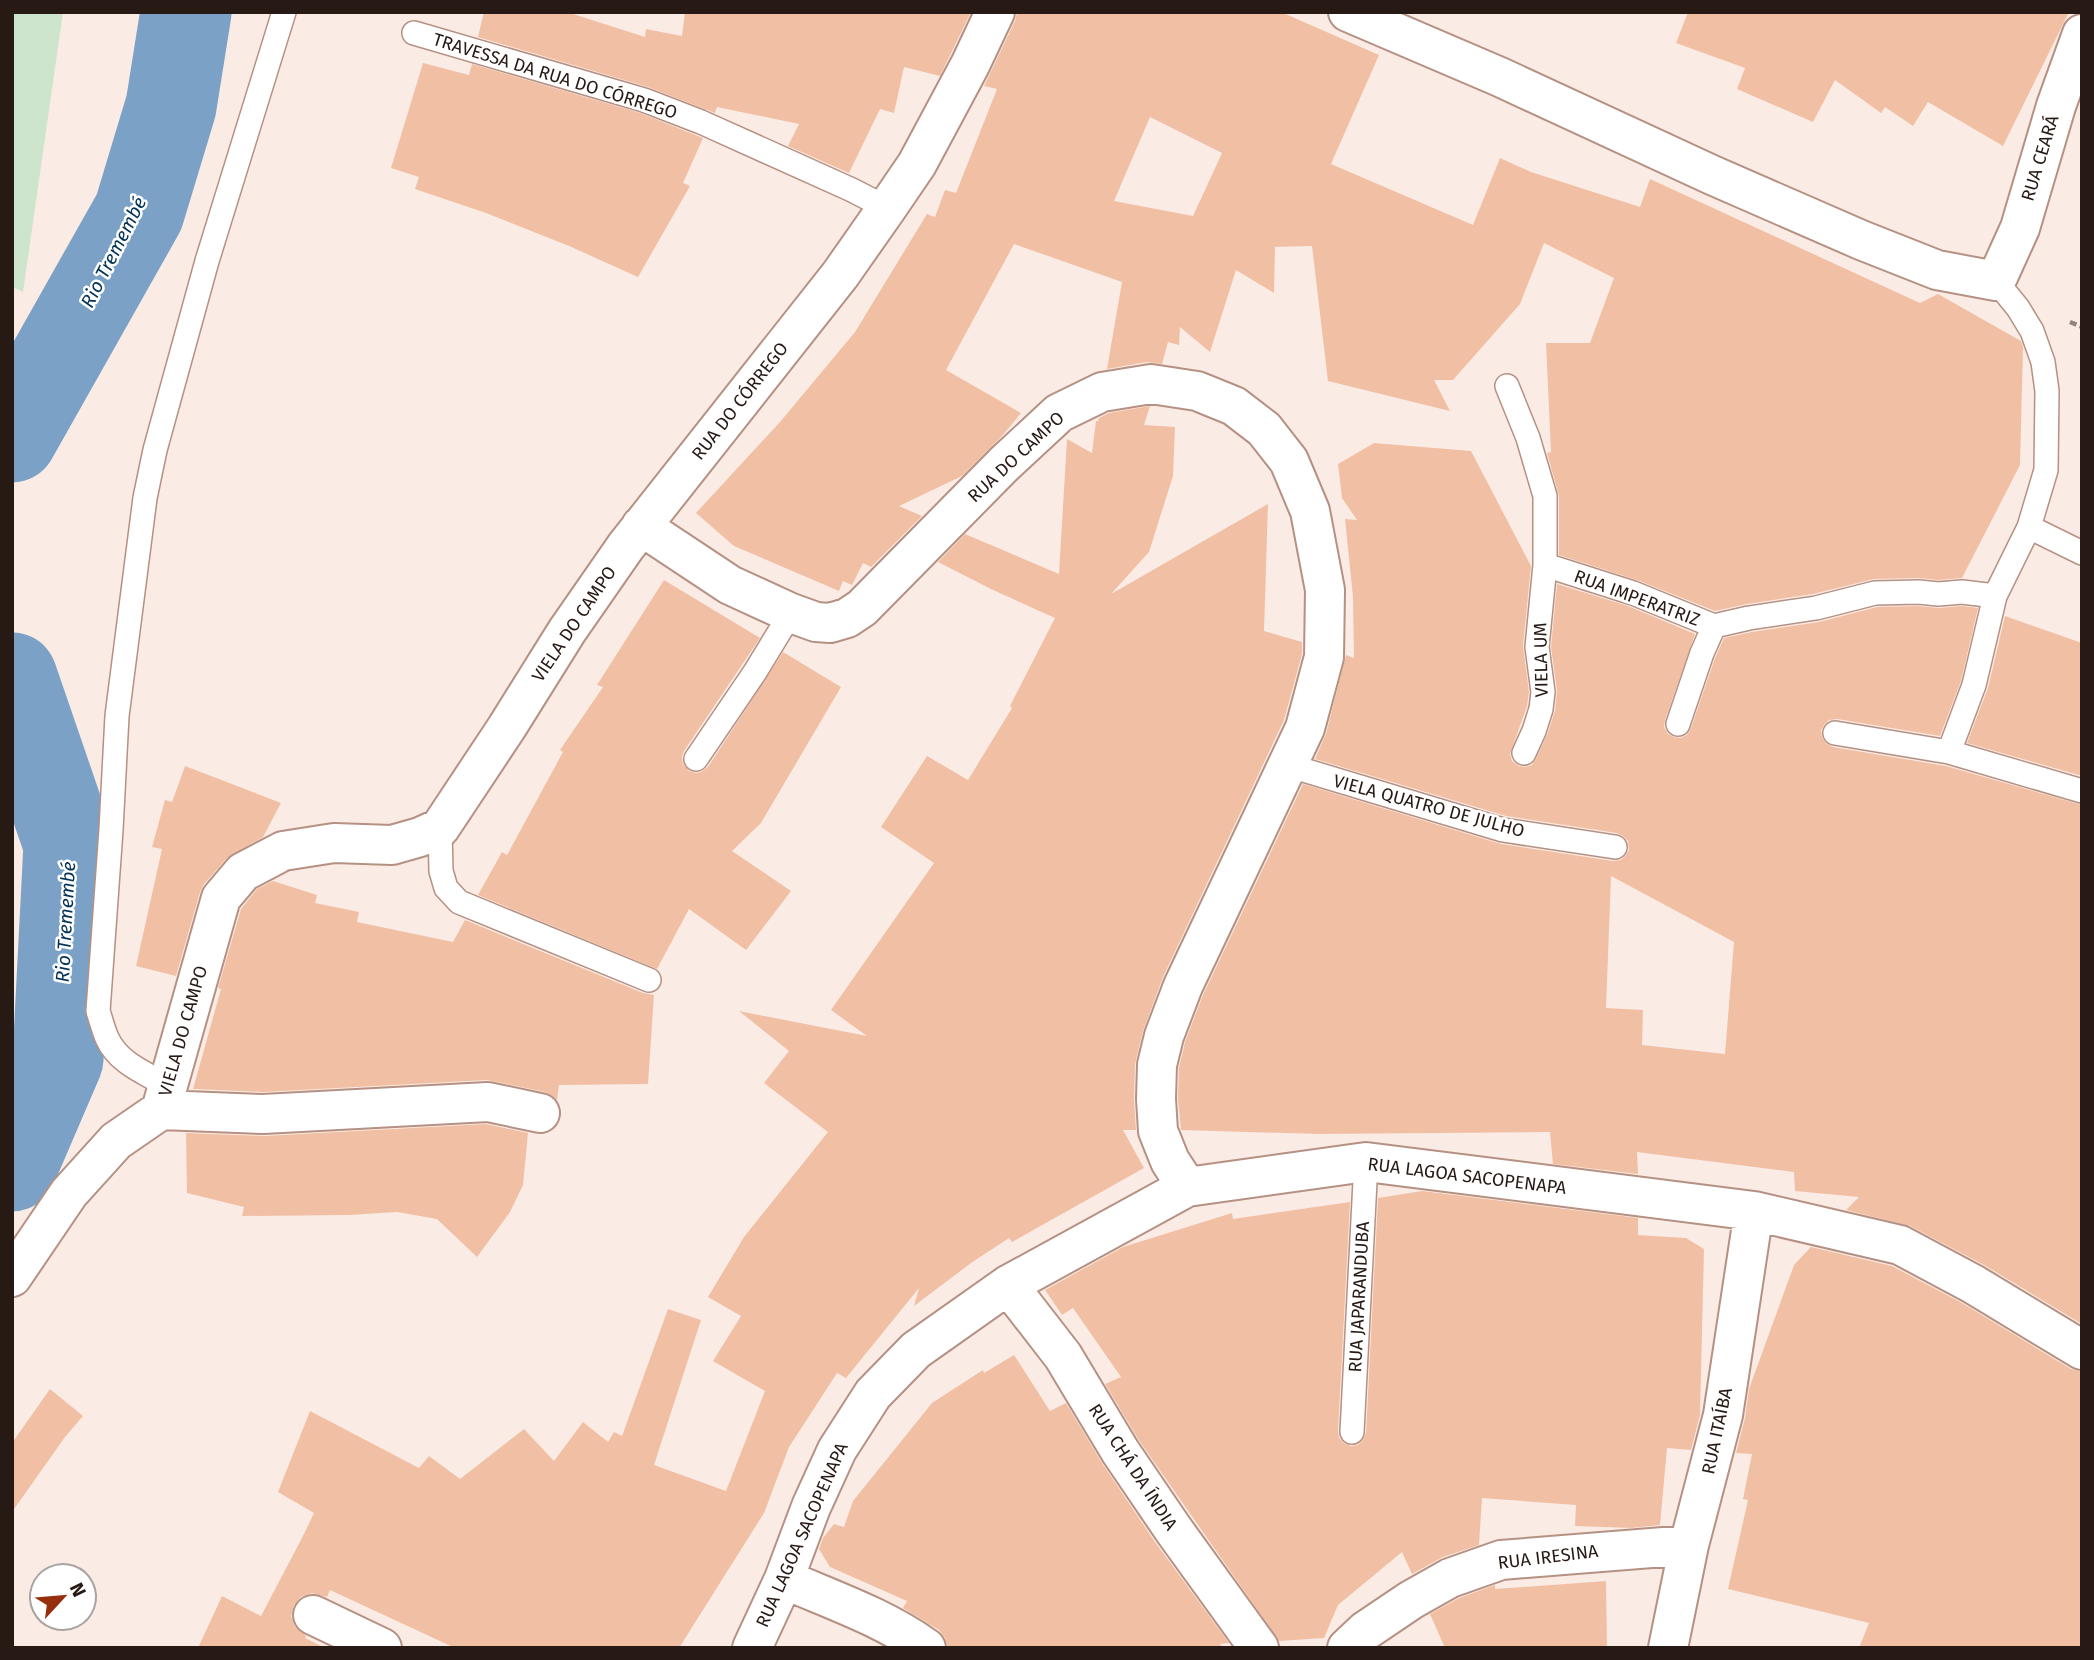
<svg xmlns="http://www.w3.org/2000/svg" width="2094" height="1660" viewBox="0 0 2094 1660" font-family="'Fira Sans',sans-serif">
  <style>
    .green { fill: #cce5cc }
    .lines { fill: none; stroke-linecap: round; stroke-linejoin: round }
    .river { stroke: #7ba2c6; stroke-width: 91 }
    .building { fill: #f1c0a4; fill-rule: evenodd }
    .lane-casing { stroke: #b59183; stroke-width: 26 }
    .street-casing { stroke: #b59183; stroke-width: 42 }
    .path { stroke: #91837d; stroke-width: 4.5; stroke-dasharray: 7 3.5; stroke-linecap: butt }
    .lane { stroke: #fff; stroke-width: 23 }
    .street { stroke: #fff; stroke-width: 38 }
    .labels { text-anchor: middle; stroke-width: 5; stroke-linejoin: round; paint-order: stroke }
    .street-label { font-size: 18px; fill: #271a15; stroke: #fff }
    .water-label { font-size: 19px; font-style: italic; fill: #023255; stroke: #fff }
  </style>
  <rect width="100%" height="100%" fill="#fbebe5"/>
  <path class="green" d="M 12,12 L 63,12 L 23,292 L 12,287 Z"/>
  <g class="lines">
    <path class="river" d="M 12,437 L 139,212 L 171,106 L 186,12
      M 12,678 L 69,844 L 58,1059 L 12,1166"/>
  </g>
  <path class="building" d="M 484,12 L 567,12 L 645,37 L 646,29 L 682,36 L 685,12 L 971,12 L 940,76 L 904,67 L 894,113 L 880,109 L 849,173 L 788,146 L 799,124 L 717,107 L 715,113 L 648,87 L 478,37 Z
    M 1017,12 L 1281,12 L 1379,55 L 1331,164 L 1473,225 L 1500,158 L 1531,172 L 1640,207 L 1650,179 L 1920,303 L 1938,294 L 2021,341 L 2023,347 L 2020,465 L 1962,578 L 1938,580 L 1919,578 L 1874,579 L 1813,594 L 1747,604 L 1715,611 L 1637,580 L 1559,555 L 1559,496 L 1547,453 L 1551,452 L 1546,343 L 1590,343 L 1614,278 L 1544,243 L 1520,304 L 1453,380 L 1434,380 L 1450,411 L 1328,381 L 1312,246 L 1275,247 L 1274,293 L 1236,270 L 1210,352 L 1180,327 L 1179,345 L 1168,342 L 1162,364 L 1147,362 L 1107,369 L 1122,282 L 1014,244 L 946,370 L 1021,413 L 1002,436 L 962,476 L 899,506 L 922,516 L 871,567 L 863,563 L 852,585 L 843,581 L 839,591 L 734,546 L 696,513 L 780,422 L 855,332 L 927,214 L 935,217 L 945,190 L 956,193 L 997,89 L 984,86 L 1015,21 ZM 1150,117 L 1222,153 L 1193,216 L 1114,201 Z
    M 1688,12 L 2069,12 L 2003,146 L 1928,102 L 1913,126 L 1885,107 L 1881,113 L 1835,80 L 1813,122 L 1737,89 L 1745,68 L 1676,43 Z
    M 423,63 L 469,75 L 472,64 L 640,113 L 703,138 L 683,183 L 690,186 L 638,277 L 569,246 L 486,213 L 415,189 L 419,177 L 391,168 Z
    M 1150,406 L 1144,425 L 1175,427 L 1173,476 L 1149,552 L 1111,594 L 1268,504 L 1264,631 L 1302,642 L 1302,654 L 1284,720 L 1163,977 L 1143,1031 L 1135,1064 L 1134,1100 L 1136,1130 L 1123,1130 L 1144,1168 L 1012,1242 L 1009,1238 L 971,1263 L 914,1306 L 919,1288 L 846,1378 L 837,1373 L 789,1447 L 764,1513 L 679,1648 L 455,1648 L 330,1590 L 327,1597 L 312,1593 L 301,1597 L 294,1605 L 291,1616 L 295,1627 L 306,1636 L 305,1638 L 325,1648 L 198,1648 L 222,1596 L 261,1616 L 303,1536 L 314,1513 L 278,1492 L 310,1411 L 419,1468 L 429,1456 L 460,1479 L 524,1429 L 554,1461 L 583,1422 L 608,1442 L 614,1432 L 622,1436 L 668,1309 L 701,1320 L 654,1465 L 726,1491 L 765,1391 L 713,1361 L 741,1316 L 708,1297 L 744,1237 L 828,1132 L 764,1083 L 789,1051 L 739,1011 L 867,1036 L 831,1010 L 934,863 L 881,827 L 927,756 L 968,780 L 1012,708 L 1010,706 L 1055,618 L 993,590 L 938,562 L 965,534 L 1059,574 L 1067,439 L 1092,453 L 1096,421 L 1098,421 L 1099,418 L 1109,413 Z
    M 1374,443 L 1471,451 L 1531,566 L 1523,646 L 1529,692 L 1527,706 L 1510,754 L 1512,761 L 1519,766 L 1526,767 L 1532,765 L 1536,759 L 1547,735 L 1555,711 L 1557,690 L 1551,647 L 1557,584 L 1628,606 L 1695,634 L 1665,720 L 1664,727 L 1668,734 L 1674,737 L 1680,738 L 1687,735 L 1691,728 L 1715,658 L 1724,638 L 1752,632 L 1819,622 L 1877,607 L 1918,606 L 1939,608 L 1962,606 L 1978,608 L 1961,681 L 1940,736 L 1837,719 L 1829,720 L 1824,725 L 1821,730 L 1822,737 L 1826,743 L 1833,747 L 1946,766 L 2082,805 L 2082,1324 L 1984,1265 L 1910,1226 L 1846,1210 L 1859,1197 L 1795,1191 L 1794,1172 L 1637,1152 L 1638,1174 L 1553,1164 L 1550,1132 L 1319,1134 L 1181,1130 L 1178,1099 L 1179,1068 L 1185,1042 L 1203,995 L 1303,784 L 1501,844 L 1613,861 L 1621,860 L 1626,855 L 1629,850 L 1628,841 L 1623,836 L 1617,833 L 1506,816 L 1315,759 L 1326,734 L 1346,655 L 1354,658 L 1353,597 L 1345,519 L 1357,520 L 1342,498 L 1338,464 ZM 1611,876 L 1734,942 L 1725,1054 L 1642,1045 L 1643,1010 L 1606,1008 Z
    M 664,580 L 760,638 L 684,751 L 682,757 L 683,764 L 689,771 L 696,773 L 701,772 L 708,767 L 783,652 L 841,687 L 761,823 L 732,851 L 791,891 L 746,950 L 689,909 L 657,969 L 478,895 L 502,852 L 507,855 L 563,752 L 560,750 L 603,687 L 597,685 Z
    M 2005,616 L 2082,643 L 2082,776 L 1967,743 L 1988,688 Z
    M 185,766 L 281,803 L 263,837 L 227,858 L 204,884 L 200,892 L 176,976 L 136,966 L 162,849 L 152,847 L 165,800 L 172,802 Z
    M 273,881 L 317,895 L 315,903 L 359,912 L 357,922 L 453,942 L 465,920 L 643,993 L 654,995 L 648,1084 L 559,1085 L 557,1100 L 545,1092 L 487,1080 L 263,1092 L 193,1089 L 221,989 L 218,988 L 241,909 L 257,889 Z
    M 486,1124 L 528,1133 L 523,1185 L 510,1212 L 477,1257 L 437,1219 L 397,1212 L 349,1215 L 242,1216 L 244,1207 L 187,1193 L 186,1133 L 264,1136 Z
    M 1422,1191 L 1638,1218 L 1638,1235 L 1686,1238 L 1704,1249 L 1700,1415 L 1691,1450 L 1667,1448 L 1660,1525 L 1631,1528 L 1575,1526 L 1576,1505 L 1482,1498 L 1479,1545 L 1443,1557 L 1412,1574 L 1402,1552 L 1338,1605 L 1324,1638 L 1279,1641 L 1138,1439 L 1105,1384 L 1121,1377 L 1073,1308 L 1062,1315 L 1045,1290 L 1123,1247 L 1232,1213 L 1233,1219 L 1350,1202 L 1338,1431 L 1339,1438 L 1344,1443 L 1351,1446 L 1358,1445 L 1363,1440 L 1366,1433 L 1378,1198 Z
    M 1811,1247 L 1892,1266 L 1962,1303 L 2071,1369 L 2082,1372 L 2082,1648 L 1859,1648 L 1869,1623 L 1728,1589 L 1748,1500 L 1743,1499 L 1752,1454 L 1736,1453 L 1745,1418 L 1749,1389 L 1794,1265 Z
    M 1014,1355 L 1050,1411 L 1066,1403 L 1102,1463 L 1155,1542 L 1229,1643 L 1220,1644 L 1223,1648 L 948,1648 L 945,1638 L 939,1630 L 903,1608 L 907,1601 L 830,1567 L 819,1549 L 823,1538 L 834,1524 L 844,1527 L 853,1501 L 932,1403 L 983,1370 L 984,1373 Z
    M 50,1389 L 83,1416 L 65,1437 L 12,1512 L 12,1443 Z
    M 1606,1581 L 1607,1648 L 1445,1648 L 1430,1614 L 1459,1598 L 1495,1585 L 1495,1589 Z"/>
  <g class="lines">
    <g class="lane-casing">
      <path id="lane" d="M 414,33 L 644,100 L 701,122 L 852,190 L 887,208
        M 1996,281 L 2018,308 L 2032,331 L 2043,362 L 2047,391 L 2046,470 L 2029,527 L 1995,596 L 1974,685 L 1949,752 L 2082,791
        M 1507,386 L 1528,438 L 1545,496 L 1545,565 L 1633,593 L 1714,626 L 1749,618 L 1816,608 L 1875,593 L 1919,592 L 1938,594 L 1962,592 L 1995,596
        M 2029,527 L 2082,553
        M 1678,724 L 1702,653 L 1714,626
        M 1835,733 L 1949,752
        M 1524,753 L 1534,731 L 1541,709 L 1543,692 L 1537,647 L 1545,565
        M 696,759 L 755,672 L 791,613
        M 1287,765 L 1503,830 L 1615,847
        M 440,828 L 441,871 L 446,888 L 459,902 L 649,980
        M 168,1086 C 145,1073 118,1063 107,1038 C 103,1029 101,1020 98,1011 L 111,830 L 117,716 L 145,498 L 155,450 L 207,261 L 284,12
        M 1352,1432 L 1366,1162"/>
    </g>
    <g class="street-casing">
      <path id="street" d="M 1348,12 L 1500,77 L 1712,175 L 1861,240 L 1937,270 L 1996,281 L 2020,228 L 2056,106 L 2082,34
        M 641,526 L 730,585 L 791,613 L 816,622 L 830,623 L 847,618 L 862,608 L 1004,464 L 1059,413 L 1102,392 L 1151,384 L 1197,391 L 1234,406 L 1264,429 L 1289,461 L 1310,511 L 1325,590 L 1324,657 L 1305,728 L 1183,986 L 1164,1036 L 1157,1065 L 1156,1099 L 1158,1131 L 1170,1161 L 1187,1187
        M 161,1110 L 221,898 L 243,872 L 283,851 L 334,843 L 392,845 L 420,837 L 440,828 L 507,727 L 567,631 L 626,546 L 840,275 L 887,208 L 917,164 L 970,65 L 995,12
        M 161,1110 L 263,1114 L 488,1102 L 540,1113
        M 12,1277 L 69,1193 L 116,1141 L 161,1110
        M 1008,1285 L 1063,1356 L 1120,1451 L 1173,1529 L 1259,1648
        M 784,1579 C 832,1600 883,1617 926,1648
        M 313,1615 L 382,1648
        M 752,1648 L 784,1579 L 811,1507 L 837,1450 L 873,1394 L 916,1350 L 1008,1285 L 1187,1187 L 1366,1162 L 1754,1211 L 1900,1245 L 1973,1284 L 2082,1350
        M 1347,1648 L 1365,1631 L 1411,1600 L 1450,1578 L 1501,1560 L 1689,1545
        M 1668,1648 L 1689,1545 L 1723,1415 L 1754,1211"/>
    </g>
    <path class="path" d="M 2070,322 L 2082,327"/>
    <use href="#lane" class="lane"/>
    <use href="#street" class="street"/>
  </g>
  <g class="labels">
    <g class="street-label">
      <text transform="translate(555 76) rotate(17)" y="6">TRAVESSA DA RUA DO CÓRREGO</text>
      <text transform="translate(2040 158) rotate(-73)" y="6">RUA CEARÁ</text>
      <text transform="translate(740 401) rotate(-52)" y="6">RUA DO CÓRREGO</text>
      <text transform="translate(1016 457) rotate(-43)" y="6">RUA DO CAMPO</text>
      <text transform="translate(1637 598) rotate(20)" y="6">RUA IMPERATRIZ</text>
      <text transform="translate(574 624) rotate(-56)" y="6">VIELA DO CAMPO</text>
      <text transform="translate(1541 660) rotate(-91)" y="6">VIELA UM</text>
      <text transform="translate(1429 806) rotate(15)" y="6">VIELA QUATRO DE JULHO</text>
      <text transform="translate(183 1031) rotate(-74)" y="6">VIELA DO CAMPO</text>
      <text transform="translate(1467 1176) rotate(7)" y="6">RUA LAGOA SACOPENAPA</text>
      <text transform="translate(1359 1297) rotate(-87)" y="6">RUA JAPARANDUBA</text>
      <text transform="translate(1717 1431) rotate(-78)" y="6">RUA ITAÍBA</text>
      <text transform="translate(1133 1467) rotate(57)" y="6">RUA CHÁ DA ÍNDIA</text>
      <text transform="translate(802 1535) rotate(-66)" y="6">RUA LAGOA SACOPENAPA</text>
      <text transform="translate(1548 1557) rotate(-7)" y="6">RUA IRESINA</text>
    </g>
    <g class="water-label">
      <text transform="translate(113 252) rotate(-63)" y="7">Rio Tremembé</text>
      <text transform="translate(65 922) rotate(-87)" y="7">Rio Tremembé</text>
    </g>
  </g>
  <rect width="2094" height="1660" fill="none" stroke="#271a15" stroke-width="28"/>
  <g transform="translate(63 1597) rotate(64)"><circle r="33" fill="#ffffff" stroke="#a9a3a1" stroke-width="2"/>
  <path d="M0-5L12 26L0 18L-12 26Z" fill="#96300c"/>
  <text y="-10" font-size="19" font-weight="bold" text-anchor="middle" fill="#271a15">N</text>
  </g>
</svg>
